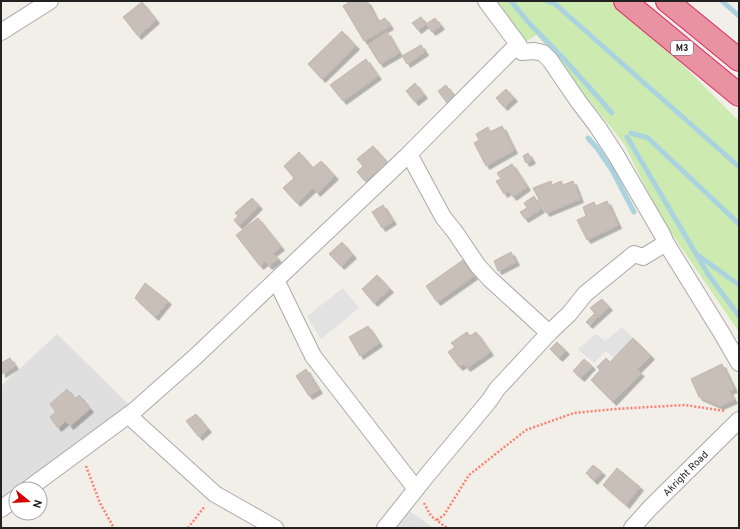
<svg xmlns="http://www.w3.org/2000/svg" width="740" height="529" viewBox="0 0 740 529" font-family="Overpass,sans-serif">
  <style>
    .residential { fill: #e0dfdf }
    .grass { fill: #cdebb0 }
    .parking { fill: #e2e2e2 }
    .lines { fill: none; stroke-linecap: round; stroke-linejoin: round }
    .stream { stroke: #aad3df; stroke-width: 5 }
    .building { fill: #c7bfb8; stroke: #c4b6ab; filter: url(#shadow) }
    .minor-casing { stroke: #a9a9a9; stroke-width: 18 }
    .highway-casing { stroke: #dc2a67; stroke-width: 24 }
    .path { stroke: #fa8072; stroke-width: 2.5; stroke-dasharray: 2 2; stroke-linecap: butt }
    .minor { stroke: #fff; stroke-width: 16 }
    .highway { stroke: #e892a2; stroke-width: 22 }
    .labels { text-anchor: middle; stroke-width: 3.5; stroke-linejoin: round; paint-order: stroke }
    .shield { fill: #fff; stroke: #646464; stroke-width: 1 }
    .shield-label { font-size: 9px; font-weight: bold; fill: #222 }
    .street-label { font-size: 10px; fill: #222; stroke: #fff }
  </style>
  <defs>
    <filter id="shadow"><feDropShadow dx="3.5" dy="3.5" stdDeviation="0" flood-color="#0004"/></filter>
  </defs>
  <rect width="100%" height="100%" fill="#f2efe9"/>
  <path class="residential" d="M 57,334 L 132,408 L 26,489 L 16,489 L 16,496 L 1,507 L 1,386 Z
    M 409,511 L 434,528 L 397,528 Z"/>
  <path class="grass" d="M 483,1 L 611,1 L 682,64 L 739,121 L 739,332 L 661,218 L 624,144 L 537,35 L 516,47 Z"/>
  <path class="parking" d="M 343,288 L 359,308 L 321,339 L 307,316 Z
    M 622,327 L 633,338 L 614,358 L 606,351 L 594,363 L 578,349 L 596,334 L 605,341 Z"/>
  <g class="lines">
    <path class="stream" d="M 511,1 L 528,22 L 564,59 L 612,113
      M 547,1 L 554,3 L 739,167
      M 722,1 L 739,16
      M 631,133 L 648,138 L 739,224
      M 627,137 L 708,274 L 739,316
      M 588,138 L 597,148 L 612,170 L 634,212
      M 699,256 L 739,285"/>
  </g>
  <path class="building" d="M 351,1 L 367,1 L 378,22 L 385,18 L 390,26 L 364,41 L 343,6 Z
    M 142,2 L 156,20 L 138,36 L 123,17 Z
    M 421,17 L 426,24 L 418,30 L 412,23 Z
    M 435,18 L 441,26 L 432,32 L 426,24 Z
    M 342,31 L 356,46 L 322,79 L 308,64 Z
    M 387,32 L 399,53 L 380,64 L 368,45 Z
    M 421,45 L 425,52 L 407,64 L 402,56 Z
    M 366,59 L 378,76 L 343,101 L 330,85 Z
    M 415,83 L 424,95 L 415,102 L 406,91 Z
    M 446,85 L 455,97 L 447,103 L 438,91 Z
    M 506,89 L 514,98 L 504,107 L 496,98 Z
    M 502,126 L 514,150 L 486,166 L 474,143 L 479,140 L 476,134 L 488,127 L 490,132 Z
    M 373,146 L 388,163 L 365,181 L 357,172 L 363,166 L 357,159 Z
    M 299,152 L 313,168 L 321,161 L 335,176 L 317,193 L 313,188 L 297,203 L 283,188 L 294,178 L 284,166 Z
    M 528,153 L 532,160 L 526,163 L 523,156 Z
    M 512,164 L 527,187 L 513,197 L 509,191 L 504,194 L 496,181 L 501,179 L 497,173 Z
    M 551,181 L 552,185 L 561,181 L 563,185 L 573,181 L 580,199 L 546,213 L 533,188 Z
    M 534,196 L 541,209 L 525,219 L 520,212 L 527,208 L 524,203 Z
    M 252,198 L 259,206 L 239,226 L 234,220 L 238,216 L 235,213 Z
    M 607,201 L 618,225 L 587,240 L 577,220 L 586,216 L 583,207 L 594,202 L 596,206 Z
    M 383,205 L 393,221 L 382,228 L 372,212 Z
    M 258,218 L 281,247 L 273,253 L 278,259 L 269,266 L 265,262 L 260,266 L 236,235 Z
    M 342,242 L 353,255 L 341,266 L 329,254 Z
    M 511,252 L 516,262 L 498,271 L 494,261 Z
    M 463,260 L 474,276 L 437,302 L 426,286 Z
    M 377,275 L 390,289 L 374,303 L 362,289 Z
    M 145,283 L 168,301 L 155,317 L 135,298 Z
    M 602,299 L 609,307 L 598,317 L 590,308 Z
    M 595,313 L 598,317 L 589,325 L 586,322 Z
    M 368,326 L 379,343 L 360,356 L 349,337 Z
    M 467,332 L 470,336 L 476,332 L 490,352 L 467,368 L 464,364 L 459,367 L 448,352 L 455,347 L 451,343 Z
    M 633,338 L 651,356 L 637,370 L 641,373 L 613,402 L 591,380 L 600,370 L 597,367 L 606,358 L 610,362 Z
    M 557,342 L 566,351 L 559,358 L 550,349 Z
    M 10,358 L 15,366 L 2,374 L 1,363 Z
    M 584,359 L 592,366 L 581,378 L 573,371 Z
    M 722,364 L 734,389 L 729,391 L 734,400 L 720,406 L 699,397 L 691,379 Z
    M 306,369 L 319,390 L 309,396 L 296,376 Z
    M 67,389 L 75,399 L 79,395 L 90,409 L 70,426 L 66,421 L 58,428 L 50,417 L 56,412 L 50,404 Z
    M 196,414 L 208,429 L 199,437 L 186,421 Z
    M 593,465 L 602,472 L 594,481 L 586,473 Z
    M 617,468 L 640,487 L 626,505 L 603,485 Z"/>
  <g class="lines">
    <g class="minor-casing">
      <path id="minor" d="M 1,32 L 50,1
        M 518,44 L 522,52 L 534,51 L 543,53 L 550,60 L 578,101 L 597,126 L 616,155 L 662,234 L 666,243
        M 409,154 L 443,217 L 455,232 L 478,266 L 490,279 L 549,333
        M 276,280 L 313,356 L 416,489
        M 128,415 L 215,494 L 275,528
        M 28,489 L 134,411 L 195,357 L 409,154 L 518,44 L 486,1
        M 1,509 L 16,498
        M 385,528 L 428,474 L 489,401 L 497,389 L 549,333 L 569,314 L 585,294 L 634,254 L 643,257 L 666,243 L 721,332 L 739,363
        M 632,528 L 650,508 L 739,420"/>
    </g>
    <g class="highway-casing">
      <path id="highway" d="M 625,1 L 739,95
        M 667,1 L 739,60"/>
    </g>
    <path class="path" d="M 86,466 L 100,503 L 114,528
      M 424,503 L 431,516 L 447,528
      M 437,520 L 444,515 L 469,475 L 526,430 L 574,413 L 615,409 L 685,405 L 725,411
      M 188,528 L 205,506"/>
    <use href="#minor" class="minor"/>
    <use href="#highway" class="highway"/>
  </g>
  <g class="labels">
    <rect class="shield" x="671" y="41" width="22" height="14" rx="3"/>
    <g class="shield-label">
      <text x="682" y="51">M3</text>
    </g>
    <g class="street-label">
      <text transform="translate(685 473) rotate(-45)" y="4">Akright Road</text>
    </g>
  </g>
  <rect width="740" height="529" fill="none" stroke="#222222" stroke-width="4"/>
  <g transform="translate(28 501) rotate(108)"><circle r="19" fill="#ffffff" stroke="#a7a7a7"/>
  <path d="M0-3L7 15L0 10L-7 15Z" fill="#d40000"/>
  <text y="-6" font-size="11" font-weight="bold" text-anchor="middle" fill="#222222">N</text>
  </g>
</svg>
